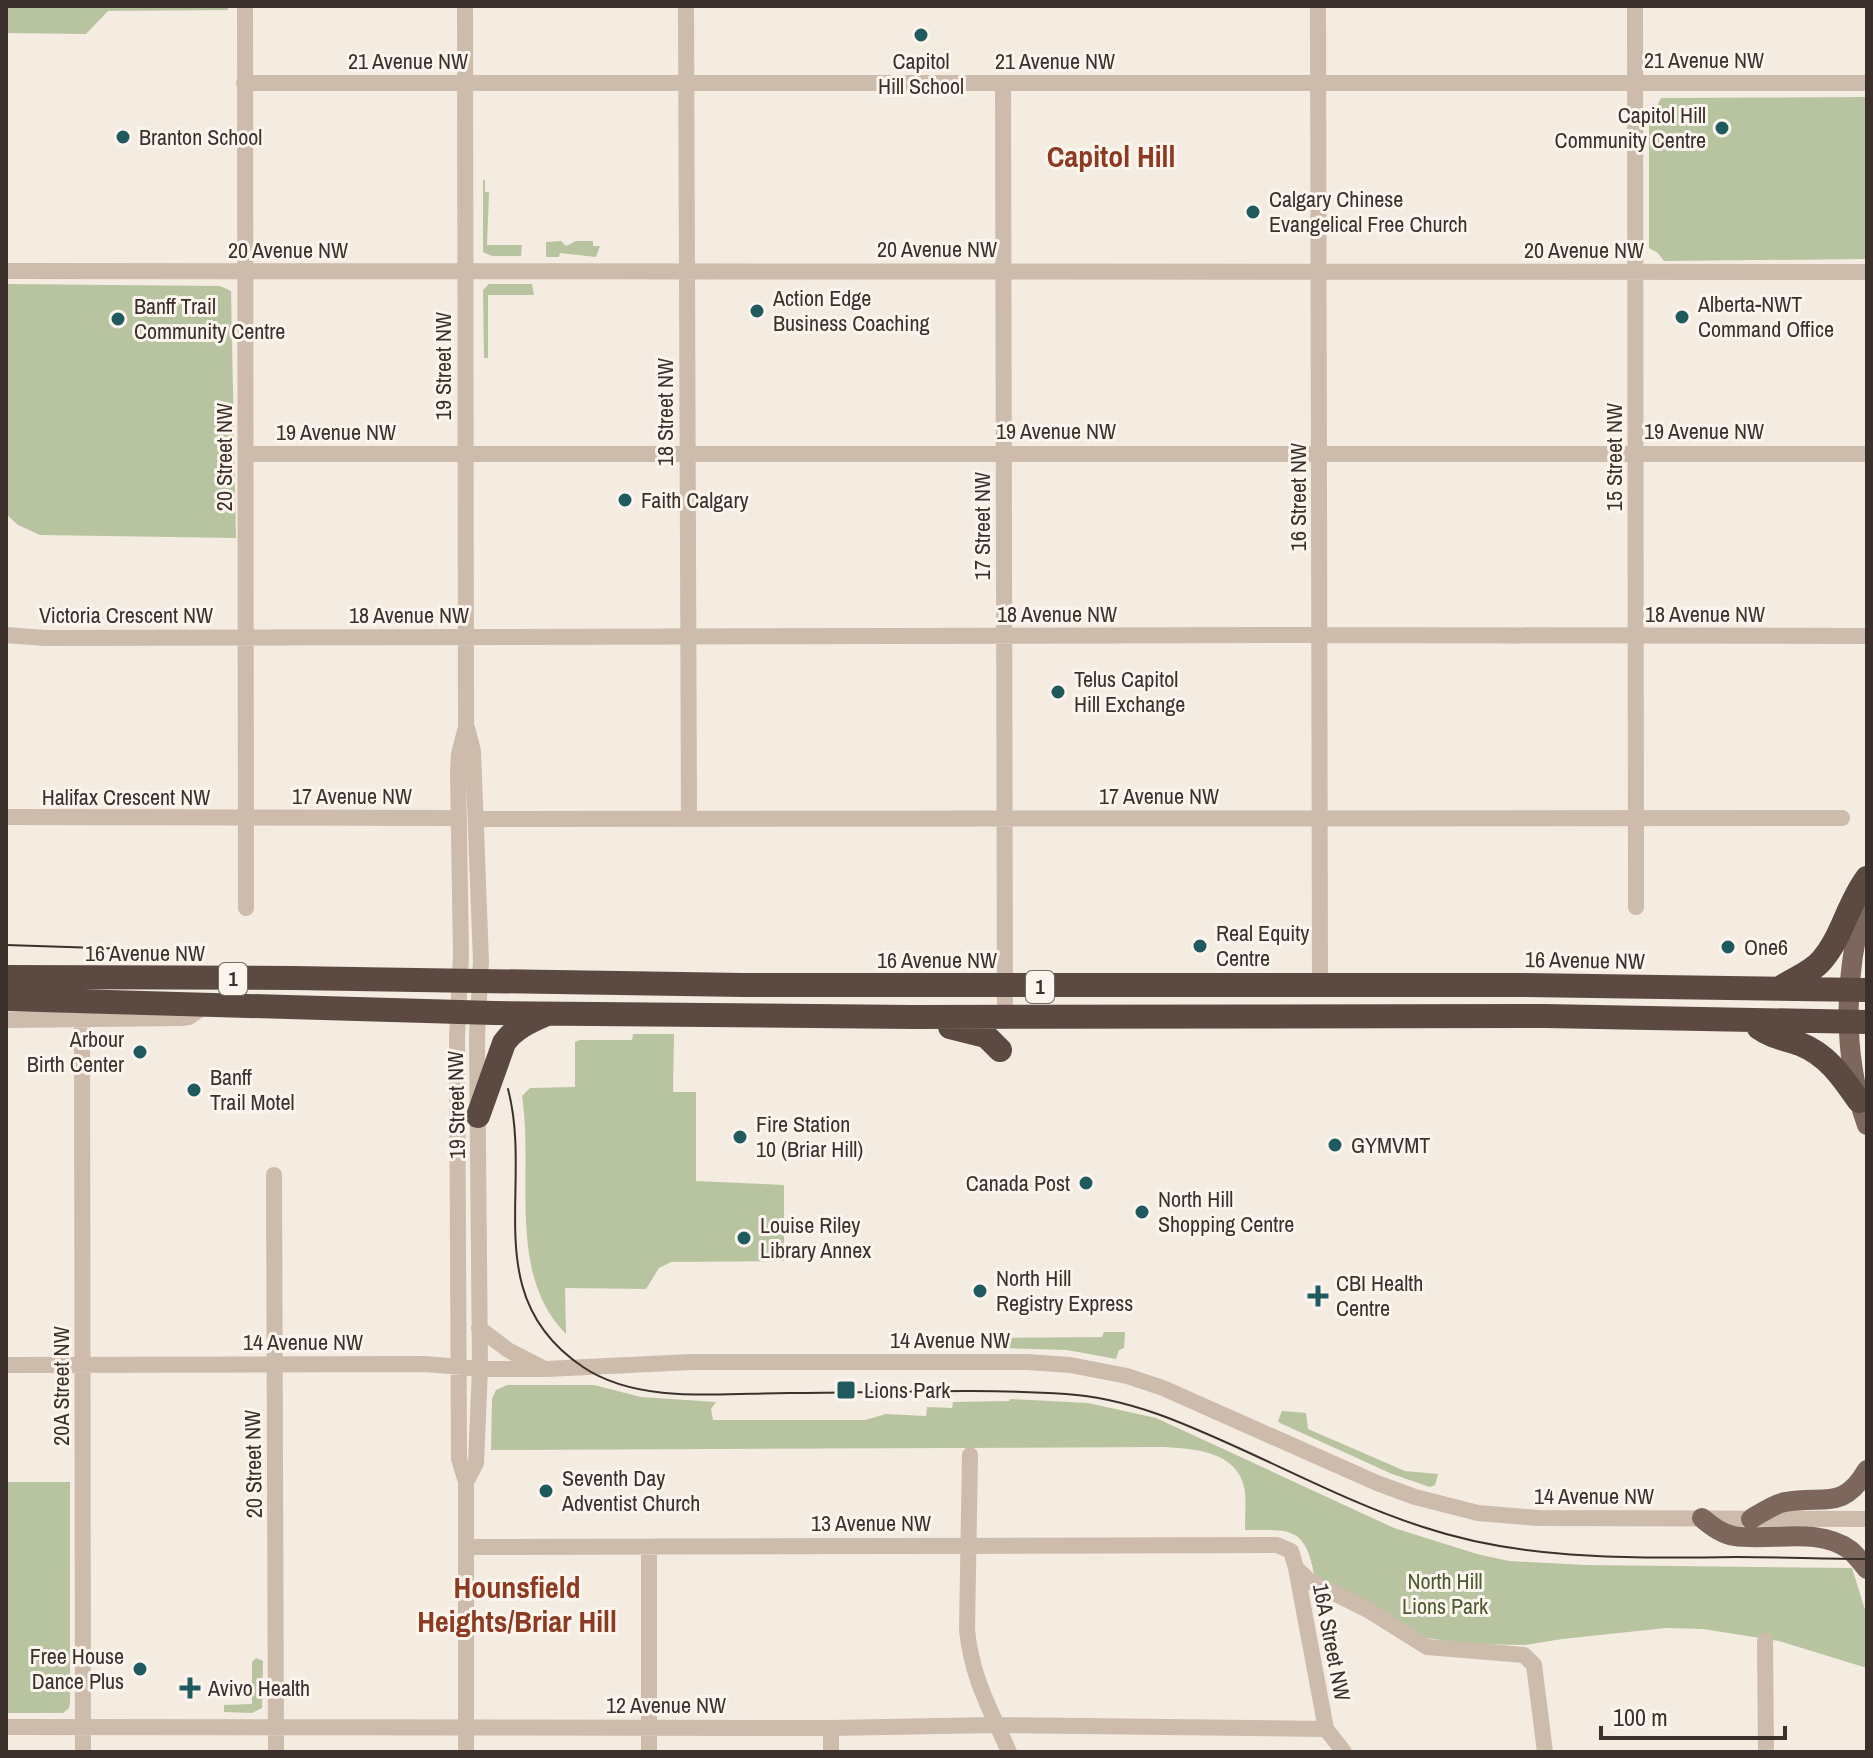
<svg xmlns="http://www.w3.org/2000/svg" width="1873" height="1758" viewBox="0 0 1873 1758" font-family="'Archivo Narrow',sans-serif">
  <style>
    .green { fill: #b8c4a0 }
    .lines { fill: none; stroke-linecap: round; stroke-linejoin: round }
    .minor { stroke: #cdbbac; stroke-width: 16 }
    .major { stroke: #7d675c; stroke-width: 20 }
    .highway { stroke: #5c4a42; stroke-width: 24 }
    .tram { stroke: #3b302b; stroke-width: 2 }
    .poi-dot { fill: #1f5a5e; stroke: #fbf5ee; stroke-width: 3 }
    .labels { text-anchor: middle; stroke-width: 6; stroke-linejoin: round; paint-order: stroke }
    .shield { fill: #fbf5ee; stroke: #756b66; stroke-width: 2 }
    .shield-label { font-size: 20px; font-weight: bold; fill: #3b302b }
    .street-label { font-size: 22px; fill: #3b302b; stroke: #fbf5ee }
    .poi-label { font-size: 22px; fill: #3b302b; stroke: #fbf5ee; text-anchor: start }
    .park-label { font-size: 22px; fill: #4a5a2e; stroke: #fbf5ee }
    .district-label { font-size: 30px; font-weight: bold; fill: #8c3b22; stroke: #fbf5ee }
  </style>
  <rect width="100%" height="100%" fill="#f4ebe1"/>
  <path class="green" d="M 6,6 L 228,6 L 228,10 L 108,11 L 86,34 L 6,33 Z
    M 1867,97 L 1867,259 L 1664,261 L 1658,253 L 1649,248 L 1649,110 L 1657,106 L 1661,98 Z
    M 483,180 L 485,180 L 485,192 L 489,192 L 487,245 L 522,245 L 521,256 L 492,256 L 483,252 Z
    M 561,241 L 566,246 L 576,241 L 593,241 L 593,246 L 600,246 L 596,257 L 560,253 L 559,257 L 546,257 L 546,242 Z
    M 6,284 L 220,286 L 231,291 L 236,538 L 40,535 L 18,525 L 6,514 Z
    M 489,284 L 532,284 L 534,295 L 488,295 L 488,358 L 484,358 L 483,290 Z
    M 633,1034 L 674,1034 L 673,1092 L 696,1092 L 696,1181 L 784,1185 L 784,1261 L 671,1262 L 659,1268 L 646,1289 L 565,1288 L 566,1334 C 506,1274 534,1173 522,1096 L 530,1088 L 575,1087 L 575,1042 L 580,1040 L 632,1040 Z
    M 1104,1332 L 1125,1332 L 1124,1348 L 1119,1350 L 1116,1359 L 1067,1350 L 999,1348 L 999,1338 L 1102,1337 Z
    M 507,1385 L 594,1385 L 641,1397 L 716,1402 L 711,1409 L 713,1420 L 865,1420 L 886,1414 L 926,1416 L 927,1407 L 952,1408 L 953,1402 L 1009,1401 L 1010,1399 L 1088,1403 L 1156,1418 L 1394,1528 L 1477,1554 L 1509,1561 L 1585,1565 L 1852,1568 L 1867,1616 L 1867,1668 L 1779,1641 L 1703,1629 L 1666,1628 L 1562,1639 L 1525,1645 L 1467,1644 L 1427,1638 L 1314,1574 C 1305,1526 1290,1530 1245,1530 C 1245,1517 1246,1504 1245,1492 C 1240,1450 1191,1448 1158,1447 L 491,1450 L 492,1399 L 496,1390 Z
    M 1282,1411 L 1306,1413 L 1308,1429 L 1405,1471 L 1438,1474 L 1435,1485 L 1430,1487 L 1392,1474 L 1280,1423 L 1278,1421 Z
    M 6,1482 L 70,1482 L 70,1701 L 69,1708 L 63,1713 L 6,1713 Z
    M 256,1658 L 263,1661 L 262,1708 L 252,1713 L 224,1712 L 224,1705 L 252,1704 L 252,1662 Z"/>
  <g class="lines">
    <path class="minor" d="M 245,6 L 246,908
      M 465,6 L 466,727 L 459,754 L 458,771 L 461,955 L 457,1037 L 459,1459 L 466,1482 L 466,1752
      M 686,6 L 689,818
      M 1318,6 L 1320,987
      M 1635,6 L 1636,907
      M 244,83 L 1867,83
      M 1003,83 L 1005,1017
      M 6,271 L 1867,272
      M 246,454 L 1867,454
      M 6,635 L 45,638 L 1320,635 L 1867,636
      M 6,817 L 458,818
      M 477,819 L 1842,818
      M 6,1020 L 181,1018 L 189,1017 L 205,1006
      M 82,1020 L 83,1752
      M 274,1175 L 276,1752
      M 479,1328 L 508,1350 L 541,1367
      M 6,1365 L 423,1364 L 491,1369 L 546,1369 L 691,1362 L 1027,1362 L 1070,1365 L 1127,1376 L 1163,1388 L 1377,1483 L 1415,1497 L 1478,1513 L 1538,1518 L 1867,1519
      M 970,1455 L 967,1630 C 972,1679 990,1708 1009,1752
      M 466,1482 L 476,1463 L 480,1368 L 477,1037 L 481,961 L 473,751 L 467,728
      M 466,1547 L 1277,1545 L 1291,1551 L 1296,1568 L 1326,1729 L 1344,1752
      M 1296,1568 L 1310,1581 L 1368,1610 L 1427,1647 L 1524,1655 L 1534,1665 L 1545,1752
      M 1765,1641 L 1766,1752
      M 6,1727 L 831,1728 L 996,1725 L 1326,1729
      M 649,1752 L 649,1547
      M 831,1752 L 831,1728"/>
    <path class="major" d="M 1867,892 C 1845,967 1840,1050 1867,1125
      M 1702,1518 C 1711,1526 1722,1534 1734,1536 C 1771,1542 1817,1526 1850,1550 C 1856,1555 1862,1563 1867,1569
      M 1751,1519 C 1761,1513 1774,1504 1785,1502 C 1824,1495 1843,1511 1867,1470"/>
    <path class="highway" d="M 6,977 L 292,978 L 744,985 L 1524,985 L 1867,990
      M 1780,988 C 1793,979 1811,973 1822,960 C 1842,937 1848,903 1867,878
      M 6,999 L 494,1013 L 913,1017 L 1545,1016 L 1867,1022
      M 950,1027 L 986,1036 L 1000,1050
      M 1759,1028 C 1771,1037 1786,1039 1800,1044 C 1828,1055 1843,1078 1859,1101
      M 478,1116 L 504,1043 C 514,1028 531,1021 547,1014"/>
    <path class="tram" d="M 6,945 L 129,949
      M 508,1089 C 534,1188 477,1296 583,1367 C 639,1405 724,1393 789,1393 C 881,1393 975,1388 1066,1394 C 1129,1398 1186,1424 1243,1450 C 1302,1477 1361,1507 1423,1527 C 1525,1561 1631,1558 1737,1557 C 1780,1557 1824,1559 1867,1559"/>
  </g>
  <g class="poi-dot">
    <circle cx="921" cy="35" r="8"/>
    <circle cx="1722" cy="128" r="8"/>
    <circle cx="123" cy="137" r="8"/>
    <circle cx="1253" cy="212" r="8"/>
    <circle cx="757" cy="311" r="8"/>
    <circle cx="1682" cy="317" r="8"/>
    <circle cx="118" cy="319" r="8"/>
    <circle cx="625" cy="500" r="8"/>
    <circle cx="1058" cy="692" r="8"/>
    <circle cx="1200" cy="946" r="8"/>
    <circle cx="1728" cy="947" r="8"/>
    <circle cx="140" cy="1052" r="8"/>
    <circle cx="194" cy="1090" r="8"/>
    <circle cx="740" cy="1137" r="8"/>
    <circle cx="1335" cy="1145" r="8"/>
    <circle cx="1086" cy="1183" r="8"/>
    <circle cx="1142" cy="1212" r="8"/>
    <circle cx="744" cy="1238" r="8"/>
    <circle cx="980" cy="1291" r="8"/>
    <path d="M1314 1284h8v8h8v8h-8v8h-8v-8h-8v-8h8z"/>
    <rect x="836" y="1380" width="20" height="20" rx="4"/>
    <circle cx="546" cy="1491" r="8"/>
    <circle cx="140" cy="1669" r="8"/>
    <path d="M186 1676h8v8h8v8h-8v8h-8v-8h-8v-8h8z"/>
  </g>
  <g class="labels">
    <g class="shield">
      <rect x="219" y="963" width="28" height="32" rx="6"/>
      <rect x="1026" y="971" width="28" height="32" rx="6"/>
    </g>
    <g class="shield-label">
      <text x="233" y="986">1</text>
      <text x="1040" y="994">1</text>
    </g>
    <g class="street-label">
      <text x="1704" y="68">21 Avenue NW</text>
      <text x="408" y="69">21 Avenue NW</text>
      <text x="1055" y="69">21 Avenue NW</text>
      <text x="937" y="257">20 Avenue NW</text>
      <text x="288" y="258">20 Avenue NW</text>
      <text x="1584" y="258">20 Avenue NW</text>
      <text transform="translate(443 366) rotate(-90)" y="8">19 Street NW</text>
      <text transform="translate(665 412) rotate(-90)" y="8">18 Street NW</text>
      <text x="1056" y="439">19 Avenue NW</text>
      <text x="1704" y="439">19 Avenue NW</text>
      <text x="336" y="440">19 Avenue NW</text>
      <text transform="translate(224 457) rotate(-90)" y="8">20 Street NW</text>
      <text transform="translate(1614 457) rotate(-90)" y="8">15 Street NW</text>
      <text transform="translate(1298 497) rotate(-90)" y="8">16 Street NW</text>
      <text transform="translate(982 526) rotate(-90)" y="8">17 Street NW</text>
      <text x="1057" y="622">18 Avenue NW</text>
      <text x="1705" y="622">18 Avenue NW</text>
      <text x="126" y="623">Victoria Crescent NW</text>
      <text x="409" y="623">18 Avenue NW</text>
      <text x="352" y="804">17 Avenue NW</text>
      <text x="1159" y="804">17 Avenue NW</text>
      <text x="126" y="805">Halifax Crescent NW</text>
      <text x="145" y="961">16 Avenue NW</text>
      <text x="937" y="968">16 Avenue NW</text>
      <text transform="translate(1585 960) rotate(1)" y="8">16 Avenue NW</text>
      <text transform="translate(456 1105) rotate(-91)" y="8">19 Street NW</text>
      <text x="950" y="1348">14 Avenue NW</text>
      <text x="303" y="1350">14 Avenue NW</text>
      <text transform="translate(61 1386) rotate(-90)" y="8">20A Street NW</text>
      <text transform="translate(253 1464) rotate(-91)" y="8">20 Street NW</text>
      <text x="1594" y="1504">14 Avenue NW</text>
      <text x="871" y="1531">13 Avenue NW</text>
      <text transform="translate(1332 1642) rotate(79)" y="8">16A Street NW</text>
      <text x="666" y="1713">12 Avenue NW</text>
    </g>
    <g class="poi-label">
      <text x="921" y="69" text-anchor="middle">Capitol<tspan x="921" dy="25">Hill School</tspan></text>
      <text x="1706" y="123" text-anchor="end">Capitol Hill<tspan x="1706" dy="25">Community Centre</tspan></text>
      <text x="139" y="145">Branton School</text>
      <text x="1269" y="207">Calgary Chinese<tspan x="1269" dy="25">Evangelical Free Church</tspan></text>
      <text x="773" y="306">Action Edge<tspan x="773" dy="25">Business Coaching</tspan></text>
      <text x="1698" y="312">Alberta-NWT<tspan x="1698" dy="25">Command Office</tspan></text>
      <text x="134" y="314">Banff Trail<tspan x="134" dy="25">Community Centre</tspan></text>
      <text x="641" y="508">Faith Calgary</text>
      <text x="1074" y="687">Telus Capitol<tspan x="1074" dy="25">Hill Exchange</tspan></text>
      <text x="1216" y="941">Real Equity<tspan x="1216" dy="25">Centre</tspan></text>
      <text x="1744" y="955">One6</text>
      <text x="124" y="1047" text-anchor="end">Arbour<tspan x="124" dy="25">Birth Center</tspan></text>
      <text x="210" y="1085">Banff<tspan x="210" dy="25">Trail Motel</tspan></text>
      <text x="756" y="1132">Fire Station<tspan x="756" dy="25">10 (Briar Hill)</tspan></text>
      <text x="1351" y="1153">GYMVMT</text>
      <text x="1070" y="1191" text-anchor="end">Canada Post</text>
      <text x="1158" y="1207">North Hill<tspan x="1158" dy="25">Shopping Centre</tspan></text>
      <text x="760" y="1233">Louise Riley<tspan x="760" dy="25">Library Annex</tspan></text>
      <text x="996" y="1286">North Hill<tspan x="996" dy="25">Registry Express</tspan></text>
      <text x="1336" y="1291">CBI Health<tspan x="1336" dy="25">Centre</tspan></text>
      <text x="864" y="1398">Lions Park</text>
      <text x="562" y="1486">Seventh Day<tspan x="562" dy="25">Adventist Church</tspan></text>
      <text x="124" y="1664" text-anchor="end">Free House<tspan x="124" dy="25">Dance Plus</tspan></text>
      <text x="208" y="1696">Avivo Health</text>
    </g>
    <g class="park-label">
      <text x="1445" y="1589">North Hill<tspan x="1445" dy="25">Lions Park</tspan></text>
    </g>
    <g class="district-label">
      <text x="1111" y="167">Capitol Hill</text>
      <text x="517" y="1598">Hounsfield<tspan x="517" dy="34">Heights/Briar Hill</tspan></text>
    </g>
  </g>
  <rect width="1873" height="1758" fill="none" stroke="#3b302b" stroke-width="16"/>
  <path d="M1601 1726v12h184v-12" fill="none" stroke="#3b302b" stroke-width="4"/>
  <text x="1613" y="1726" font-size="24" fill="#3b302b" stroke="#fbf5ee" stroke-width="6" paint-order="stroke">100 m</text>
</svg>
